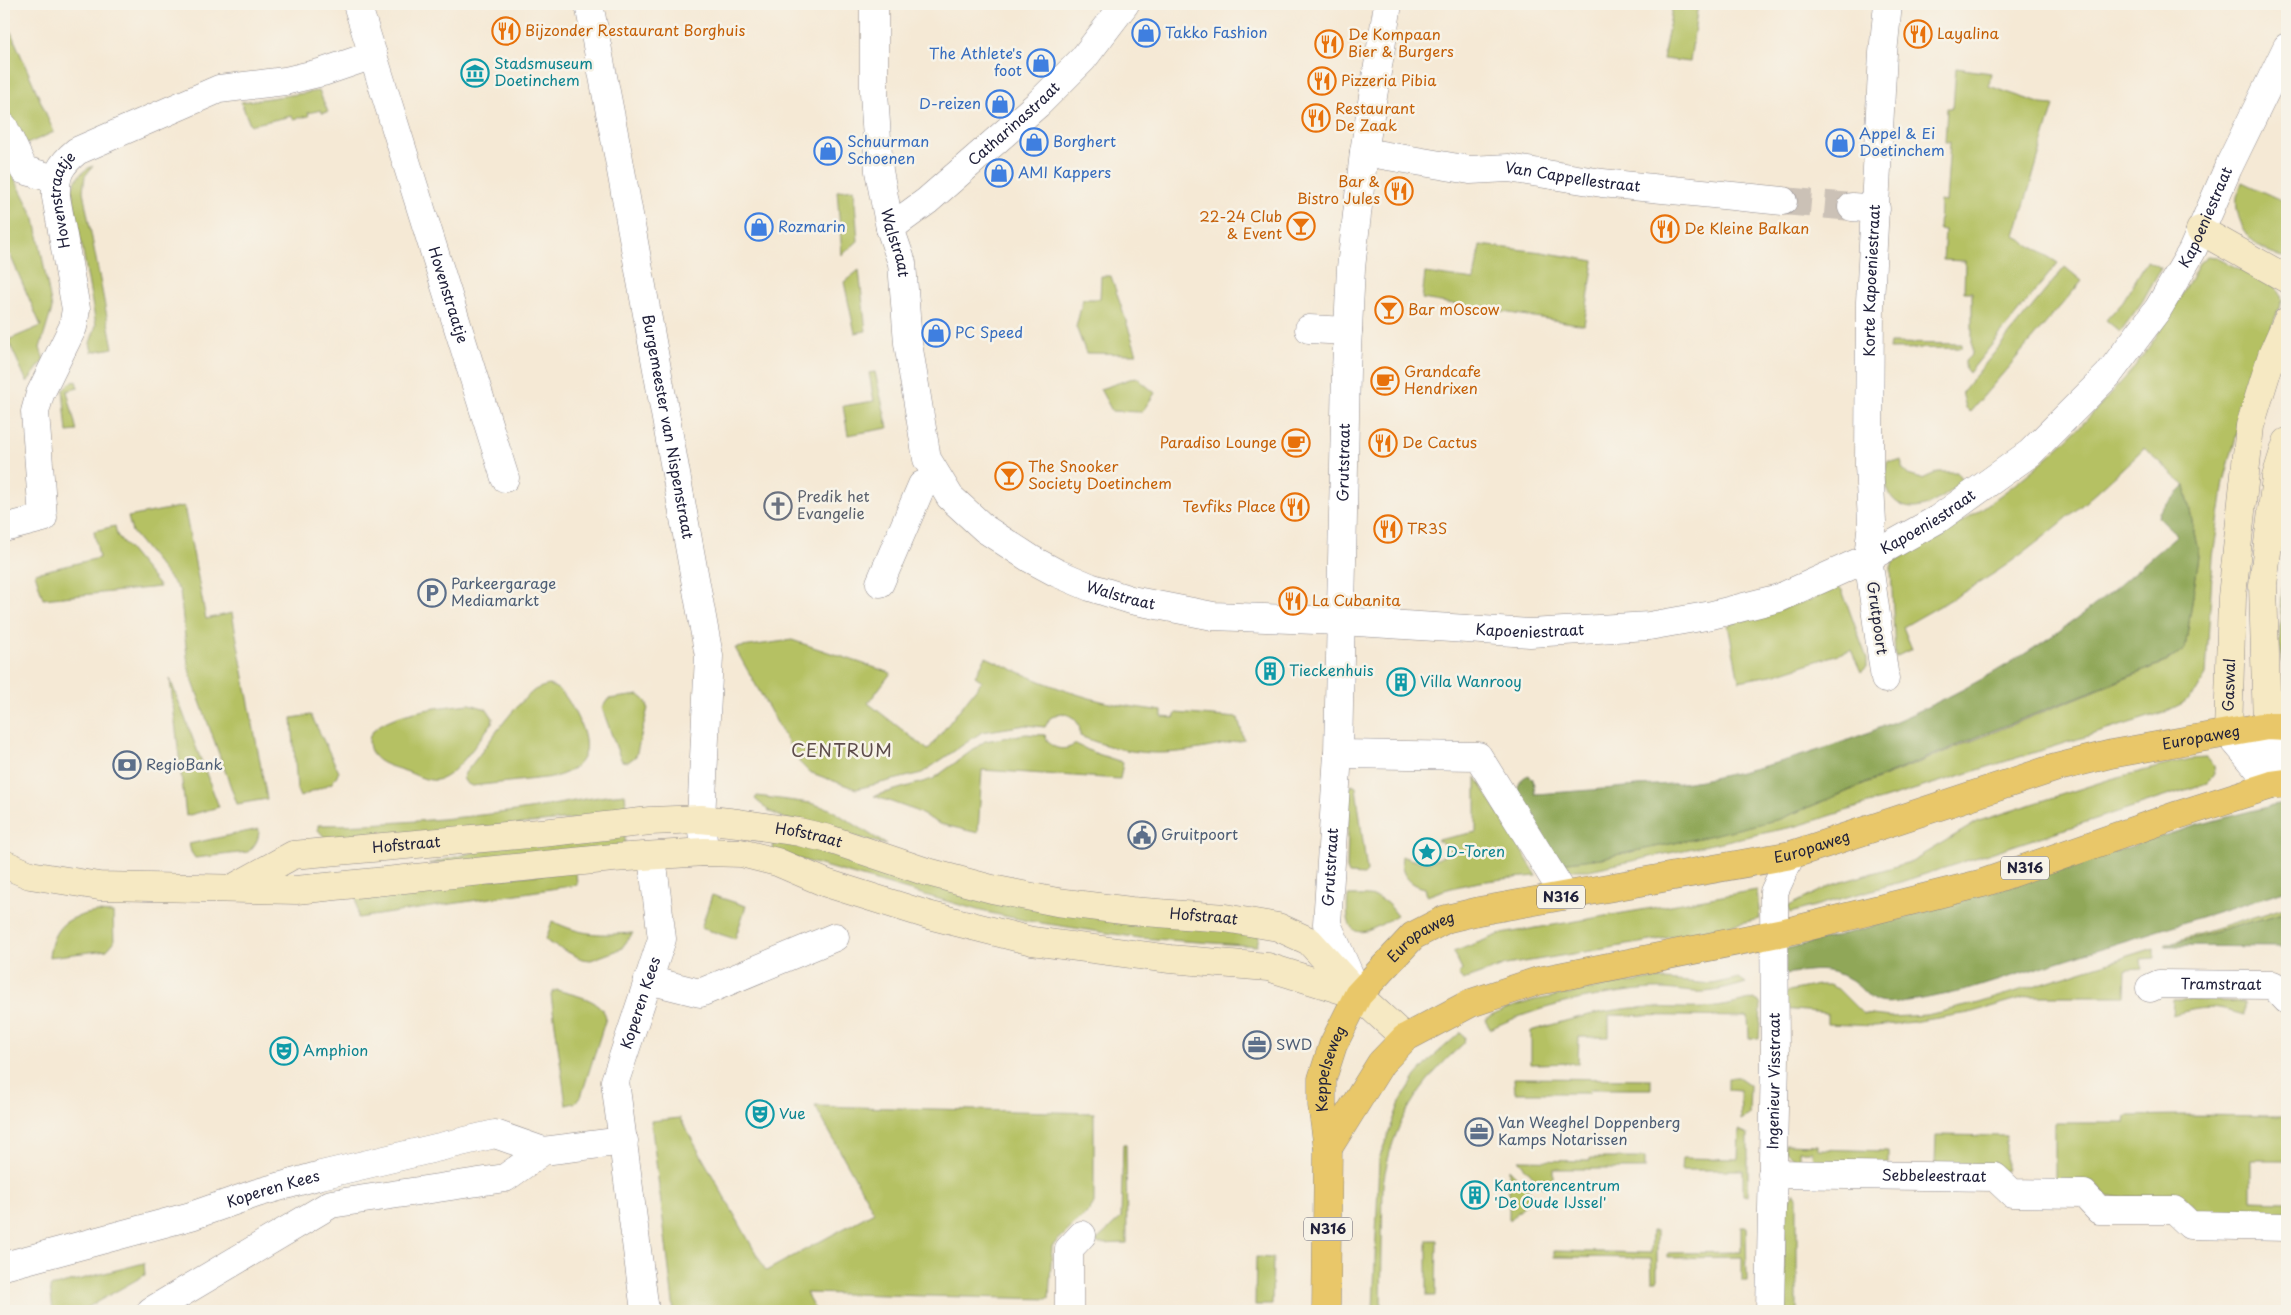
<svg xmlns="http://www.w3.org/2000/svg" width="2291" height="1315" viewBox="0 0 2291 1315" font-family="'Playpen Sans',sans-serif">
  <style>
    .green { fill: #b5c163; stroke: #6c724f }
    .forest { fill: #90a759; stroke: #59644a }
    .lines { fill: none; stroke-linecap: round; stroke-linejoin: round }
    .street-tunnel { stroke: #cbc1b6; stroke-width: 28; stroke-dasharray: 28 14; stroke-linecap: butt }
    .street-casing { stroke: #8c8688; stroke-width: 29 }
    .secondary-casing { stroke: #8c8688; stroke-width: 29 }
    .primary-casing { stroke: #8c8688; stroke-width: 29 }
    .street { stroke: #fff; stroke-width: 28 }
    .secondary { stroke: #f6e9c3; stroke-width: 28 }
    .primary { stroke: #e9c769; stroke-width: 28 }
    .labels { text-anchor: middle; stroke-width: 5; stroke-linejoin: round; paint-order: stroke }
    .shield { fill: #f7f3e8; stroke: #62616f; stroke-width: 1 }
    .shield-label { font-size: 14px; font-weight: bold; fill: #22223b }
    .food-label { font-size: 15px; fill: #c56008; stroke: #f7f3e8; text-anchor: start }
    .shop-label { font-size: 15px; fill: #366cbe; stroke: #f7f3e8; text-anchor: start }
    .culture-label { font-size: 15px; fill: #0d838f; stroke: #f7f3e8; text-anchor: start }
    .street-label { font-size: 15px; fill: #22223b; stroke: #f7f3e8 }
    .worship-label { font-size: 15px; fill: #5b616d; stroke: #f7f3e8; text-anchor: start }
    .service-label { font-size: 15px; fill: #4e5e75; stroke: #f7f3e8; text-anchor: start }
    .quarter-label { font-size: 18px; letter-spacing: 1px; fill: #5d4c4b; stroke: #f7f3e8 }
  </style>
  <rect width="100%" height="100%" fill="#f7f3e8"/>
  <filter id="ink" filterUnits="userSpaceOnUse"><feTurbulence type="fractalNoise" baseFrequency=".02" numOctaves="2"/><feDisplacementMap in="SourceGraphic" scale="10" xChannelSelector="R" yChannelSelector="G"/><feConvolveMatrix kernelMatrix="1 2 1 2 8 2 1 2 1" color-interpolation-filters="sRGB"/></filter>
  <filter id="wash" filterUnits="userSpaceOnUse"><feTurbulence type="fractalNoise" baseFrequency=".0096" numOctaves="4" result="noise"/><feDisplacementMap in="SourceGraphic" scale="20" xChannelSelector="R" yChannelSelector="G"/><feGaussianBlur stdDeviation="1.12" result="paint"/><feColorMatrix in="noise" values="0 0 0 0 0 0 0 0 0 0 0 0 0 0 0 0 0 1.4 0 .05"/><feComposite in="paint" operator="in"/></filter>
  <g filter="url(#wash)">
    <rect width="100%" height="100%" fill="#f5e9d5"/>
    <path class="green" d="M 1673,4 L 1698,4 L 1690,62 L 1663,59 Z
      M 4,16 L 54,132 L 27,144 L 4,105 Z
      M 1956,68 L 1991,73 L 1989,86 L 2042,104 L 2054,105 L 2015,236 L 2058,263 L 1969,373 L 1965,368 L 1965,361 L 1972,354 L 1972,292 L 1964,292 L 1965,261 L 1943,260 L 1945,230 L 1939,229 L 1940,201 L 1946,202 L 1950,142 L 1945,142 L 1947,108 L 1953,108 Z
      M 319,91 L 328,112 L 322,113 L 321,110 L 308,113 L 309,116 L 293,119 L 292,116 L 250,125 L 241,102 Z
      M 4,157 L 35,219 L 52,309 L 40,348 L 44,360 L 27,382 L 8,340 L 41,326 L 4,241 Z
      M 93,166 L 85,176 L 83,191 L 113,348 L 92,352 L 90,343 L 96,325 L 72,189 C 77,177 81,171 93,166 Z
      M 2242,182 L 2287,203 L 2287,257 C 2259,257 2233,225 2237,197 C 2238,192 2241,187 2242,182 Z
      M 854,189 L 858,241 L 842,255 L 837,191 Z
      M 1480,245 L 1542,252 L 1594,261 L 1584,325 L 1422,299 L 1425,273 L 1474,280 Z
      M 2207,256 L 2215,257 L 2274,286 L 2280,293 L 2282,300 L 2251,380 L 2224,482 L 2213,557 L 2206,675 L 2196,692 L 2183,703 L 2165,712 L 1797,826 L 1589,870 L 1571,870 L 1560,863 L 1601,858 L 1704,837 L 1780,819 L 2171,660 L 2185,649 L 2199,556 L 2185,486 L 2144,448 C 2101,489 2057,529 2008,564 C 1975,587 1939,606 1903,627 L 1912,649 L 1895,657 L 1891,567 L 1893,562 C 1976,518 2043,469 2106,399 C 2116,387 2129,375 2138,362 C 2162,330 2181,297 2200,262 Z
      M 2147,261 L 2161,268 L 2142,302 L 2120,332 L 2106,320 L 2123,301 Z
      M 2065,267 L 2082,281 L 1970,412 L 1966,408 L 1962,392 Z
      M 859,270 L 866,331 L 855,333 L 844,282 Z
      M 1101,276 L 1111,276 L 1137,354 L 1086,353 L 1076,327 L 1083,299 L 1100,299 Z
      M 1890,343 L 1962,344 L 1962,348 L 1889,349 Z
      M 875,372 L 888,428 L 848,435 L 843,406 L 874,401 L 869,373 Z
      M 1136,377 L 1155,393 L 1142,412 L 1112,411 L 1100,389 Z
      M 76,381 L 78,388 L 67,391 L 77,431 L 67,432 L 63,390 L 70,383 Z
      M 1887,461 L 1901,461 L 1903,469 L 1908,475 L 1922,479 L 1938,472 L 1957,472 L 1963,482 C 1946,493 1920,519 1898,503 C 1893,500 1889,494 1887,488 C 1886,479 1887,469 1887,461 Z
      M 184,506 L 206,619 L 232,613 L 267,799 L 237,804 L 192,679 L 188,665 L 180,591 L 132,532 L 128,517 Z
      M 2287,515 L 2287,668 L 2283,662 L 2279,643 Z
      M 115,526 L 117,535 L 160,587 L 43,599 L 35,573 L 99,558 L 94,531 Z
      M 1837,587 L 1842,590 L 1867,659 L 1867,667 L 1861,672 L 1851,650 L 1776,674 L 1739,681 L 1728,625 L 1810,600 Z
      M 792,640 L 891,673 L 868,703 L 928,750 L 982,681 L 975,676 L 986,657 C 1024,675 1063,692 1105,702 C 1124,706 1143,708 1162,711 L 1162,717 L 1174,718 L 1176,713 L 1238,718 L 1244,740 C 1180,754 1143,762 1080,736 C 1081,723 1074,715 1061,713 L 1050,718 L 1045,727 L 1026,725 L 982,732 L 922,773 L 856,789 L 809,772 L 799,762 L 735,648 Z
      M 170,679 L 219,807 L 186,816 Z
      M 549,685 C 564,690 568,700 575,713 C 591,743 592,767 554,777 L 472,786 L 466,783 L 463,778 L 465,773 C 485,749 508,712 531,693 C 536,688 542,687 549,685 Z
      M 639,695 L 646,701 L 648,708 L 636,756 L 628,762 L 622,761 L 619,755 L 602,708 L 608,699 Z
      M 470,704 L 487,709 L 493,718 L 492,723 C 480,738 459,772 441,779 C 430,783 418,776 408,772 C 392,766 370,764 369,742 C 368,713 449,706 470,704 Z
      M 311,715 L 339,772 L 332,783 L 300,797 L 297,790 L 292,718 Z
      M 1026,734 L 1045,735 C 1050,750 1064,752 1076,744 L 1092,752 L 1122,762 L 1123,763 L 1120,779 L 982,770 L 978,833 L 940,824 L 914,810 L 874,796 L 933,779 L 985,741 Z
      M 2206,758 L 2213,766 L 2214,774 L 2207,783 L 1904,881 L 1790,913 L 1787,907 L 1832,885 L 1910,862 L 1979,821 L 2111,779 L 2190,759 Z
      M 1476,777 L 1537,876 C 1499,879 1462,882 1427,896 L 1425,888 C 1409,885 1399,873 1402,856 C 1420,864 1433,864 1449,852 L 1444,845 L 1437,840 L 1476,832 Z
      M 1352,785 L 1356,787 L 1367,872 L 1364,875 L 1349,874 L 1347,869 L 1349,790 Z
      M 625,794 L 627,814 L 329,842 L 318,830 L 318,825 C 384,825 450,819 516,811 C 552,806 588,797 625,794 Z
      M 757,796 L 810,803 L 830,809 L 887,845 L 783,818 L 769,811 L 755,799 Z
      M 259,829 C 259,839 256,845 248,852 L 195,858 L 191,852 L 189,844 Z
      M 625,833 L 625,848 L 429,864 L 500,845 Z
      M 774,840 L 1260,932 L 1257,946 L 1140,938 L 1028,921 L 981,911 L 778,853 L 773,850 Z
      M 576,871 L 577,885 L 358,918 L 356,893 Z
      M 1757,890 L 1760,919 L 1651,941 L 1506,965 L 1463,980 L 1458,974 L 1462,970 L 1453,952 L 1501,934 Z
      M 712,895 L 746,906 L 735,939 L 701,928 Z
      M 1348,896 C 1371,896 1382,893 1397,915 C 1367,934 1343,947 1348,896 Z
      M 2287,907 L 2287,912 L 2165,946 L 2166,944 Z
      M 97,912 L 113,913 L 114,942 L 107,950 L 49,957 C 53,925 67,917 97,912 Z
      M 552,921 C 583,936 599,935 633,933 L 621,949 L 591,960 L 582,959 L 549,943 L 546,939 Z
      M 2154,948 L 2154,958 L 2141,959 L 2142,968 L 2126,969 L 2125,996 L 2029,996 L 1969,1013 L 1913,1022 L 1875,1026 L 1827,1024 L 1827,1013 L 1784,1009 L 1784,995 L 1789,991 L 1818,985 L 1829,985 L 1838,989 L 1863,1014 L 1890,1017 L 1927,1015 L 1979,1003 Z
      M 1739,978 L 1746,983 C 1733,987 1719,991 1705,992 C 1688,993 1670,988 1652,989 C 1600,993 1537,1006 1490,1029 L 1485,1019 L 1506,1009 L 1535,1000 L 1614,985 L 1653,979 L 1712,984 Z
      M 557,990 C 573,995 603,999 606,1018 L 581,1097 L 574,1103 L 566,1105 L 551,995 L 554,991 Z
      M 1754,999 L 1759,1002 L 1761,1006 L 1759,1039 L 1749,1038 L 1748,1017 L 1609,1015 L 1609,1037 L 1579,1037 L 1578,1063 L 1531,1064 L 1531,1031 C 1564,1021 1598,1011 1632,1008 C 1657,1006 1681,1009 1705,1008 C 1722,1007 1738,1003 1754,999 Z
      M 2173,999 L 2244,1002 L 2244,1015 C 2212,1006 2204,1006 2172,1015 Z
      M 1461,1032 L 1465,1038 L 1464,1043 C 1418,1084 1393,1122 1383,1184 L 1381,1311 L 1373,1311 L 1379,1159 L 1400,1102 L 1416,1076 L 1435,1055 Z
      M 1514,1078 L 1651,1079 L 1651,1089 L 1590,1089 L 1589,1093 L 1515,1093 Z
      M 1728,1078 L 1740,1078 L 1750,1085 L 1749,1115 L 1741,1120 L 1740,1091 L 1728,1090 Z
      M 815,1106 L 1094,1113 L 1094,1203 L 1089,1211 L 1052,1246 L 1049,1299 L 806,1293 L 816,1311 L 674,1311 L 651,1121 L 680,1118 L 766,1271 L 874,1212 Z
      M 2178,1115 L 2283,1116 L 2287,1120 L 2286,1160 L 2251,1160 L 2251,1200 L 2286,1201 L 2287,1193 L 2287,1214 L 2202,1215 L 2185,1197 L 2108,1197 L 2094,1182 L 2055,1181 L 2055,1123 L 2126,1123 L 2127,1116 Z
      M 1739,1130 L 1748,1134 L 1748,1196 L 1743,1195 L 1743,1170 L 1681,1170 L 1682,1158 L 1738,1159 Z
      M 1936,1135 L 2006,1136 L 2006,1171 L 1935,1166 Z
      M 1123,1144 L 1126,1144 L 1127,1243 L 1099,1244 L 1096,1241 L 1121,1218 Z
      M 1785,1144 L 1818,1145 L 1818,1149 L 1888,1151 L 1888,1164 L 1813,1163 L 1812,1151 L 1799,1151 L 1799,1163 L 1785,1151 Z
      M 1590,1158 L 1645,1158 L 1645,1169 L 1553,1169 L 1553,1178 L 1544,1188 L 1518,1160 L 1590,1161 Z
      M 1509,1169 L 1535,1196 L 1509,1221 Z
      M 1794,1192 L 1797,1197 L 1797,1311 L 1784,1311 L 1785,1208 Z
      M 1741,1227 L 1746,1227 L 1747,1281 L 1742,1281 L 1742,1257 L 1668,1258 L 1668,1253 L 1741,1252 Z
      M 1652,1231 L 1657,1231 L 1657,1281 L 1652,1281 L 1651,1258 L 1554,1257 L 1554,1251 L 1651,1253 Z
      M 1427,1240 L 1437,1240 L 1436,1296 L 1427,1296 Z
      M 1256,1257 L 1273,1258 L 1272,1305 L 1255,1305 Z
      M 144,1263 L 145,1275 L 81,1311 L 53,1311 L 50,1287 Z"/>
    <path class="forest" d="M 2185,486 L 2199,556 L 2185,649 L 2170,660 L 1987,733 L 1780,819 L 1704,837 L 1601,858 L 1560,863 C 1552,851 1521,812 1518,801 C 1516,791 1518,778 1529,775 L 1533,779 L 1535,794 C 1569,792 1603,789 1637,786 C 1658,785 1679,784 1701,780 C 1844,754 1985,691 2100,601 C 2126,580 2151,557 2177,535 L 2158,517 L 2159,512 Z
      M 2287,803 L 2287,890 L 1971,989 C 1954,993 1894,1006 1879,1002 C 1870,1000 1865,992 1858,986 C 1834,965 1814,970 1785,974 L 1786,949 C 1864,929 1942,908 2019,883 C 2108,855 2196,821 2287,803 Z
      M 2287,912 L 2287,947 L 2165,946 Z"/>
  </g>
  <g filter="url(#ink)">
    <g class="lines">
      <path class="street-tunnel" d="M 1783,201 L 1852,207"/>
      <g class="street-casing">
        <g id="street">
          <path id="s1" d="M 357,4 L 505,478"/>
          <path id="s2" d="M 589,4 L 618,154 L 709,656 L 701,819 L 704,852"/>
          <path id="s3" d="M 874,4 L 874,92 L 879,171 L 890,228 L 902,263 L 908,343 L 927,459 L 950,497 L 985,529 L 1031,559 L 1057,573 L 1090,587 L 1131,600 L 1213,616 L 1341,621 L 1530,633 L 1649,626 L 1712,615 L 1779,598 L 1868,558 L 1938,519 L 2030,453 L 2108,375 L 2158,309 L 2192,251 L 2228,168 L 2287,47"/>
          <path d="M 4,127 L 24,170 L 55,179"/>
          <path id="s4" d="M 1364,152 L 1470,170 L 1509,168 L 1602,183 L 1783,201"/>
          <path d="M 1852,207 L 1876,209"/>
          <path id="s5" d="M 890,228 L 927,201 L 1038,104 L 1083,59 L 1125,4"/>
          <path d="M 1309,329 L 1348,331"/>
          <path id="s6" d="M 4,528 L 43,518 L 35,412 L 40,394 L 73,327 L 76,309 L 56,197 C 55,174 60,165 77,151 L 219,89 L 285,81 L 323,72 L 373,55"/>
          <path d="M 880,583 L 922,485 L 938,478"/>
          <path id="s7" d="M 1885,679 L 1868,558 L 1872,522 L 1869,465 L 1870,302 L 1883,53 L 1888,4"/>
          <path d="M 2267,726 L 2272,785"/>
          <path d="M 2228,733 L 2272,785"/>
          <path d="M 1338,754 L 1478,756 L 1565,896"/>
          <path d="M 648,980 L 700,993 L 835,937"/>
          <path id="s8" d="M 2150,988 L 2159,984 L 2273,985 L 2287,1000"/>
          <path id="s9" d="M 1356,990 L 1327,924 L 1338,754 L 1346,370 L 1351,268 L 1364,152 L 1388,4"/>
          <path id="s10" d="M 1772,1174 L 1995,1177 L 2012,1193 L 2084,1194 L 2099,1210 L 2174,1210 L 2190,1225 L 2287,1227"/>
          <path id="s11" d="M 4,1266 L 191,1216 L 257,1193 L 321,1175 L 495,1134 L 543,1151"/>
          <path d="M 151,1311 L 331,1204 L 505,1178 L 543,1151 L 624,1141"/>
          <path id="s12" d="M 645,1311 L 615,1081 L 662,939 L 653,865"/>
          <path d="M 1069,1311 L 1069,1249 L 1082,1235"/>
          <path id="s13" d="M 1770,1311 L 1775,1057 L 1774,892 L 1791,855"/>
        </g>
      </g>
      <g class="secondary-casing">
        <g id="secondary">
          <path d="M 2200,230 L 2287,279"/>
          <path d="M 2267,726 L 2263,585 L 2276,477 L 2287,442"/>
          <path id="s14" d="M 2228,733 L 2232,597 L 2250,426 L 2272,355 L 2287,321"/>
          <path d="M 4,864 L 30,875 L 99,886 L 296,890 L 613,858 L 704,852 L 741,853 L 777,862 L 826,883 L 928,915 L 1032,941 L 1170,959 L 1268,967 L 1358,995"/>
          <path id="s15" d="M 235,887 L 293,855 L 551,832 L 650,821 L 701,819 L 738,823 L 799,832 L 829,839 L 924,871 L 992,889 L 1057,902 L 1131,911 L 1225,918 L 1278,927 L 1309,941 L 1358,995 L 1405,1038"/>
        </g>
      </g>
      <g class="primary-casing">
        <g id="primary">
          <path d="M 1328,1148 L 1381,1063 L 1405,1038 L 1471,1003 L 1538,981 L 1794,930 L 1983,883 L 2178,815 L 2272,785 L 2287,783"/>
          <path id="s16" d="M 1326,1311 L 1328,1148 L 1322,1105 L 1322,1079 L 1333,1045 L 1358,995 L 1413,936 L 1446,919 L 1479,911 L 1791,855 L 2055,768 L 2111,754 L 2267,726 L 2287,727"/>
        </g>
      </g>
      <use href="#street" class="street"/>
      <use href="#secondary" class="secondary"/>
      <use href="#primary" class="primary"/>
    </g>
  </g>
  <defs>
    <g id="restaurant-ring" transform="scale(1.4375)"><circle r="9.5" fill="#f7f3e8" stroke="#e8710a" stroke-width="1.5"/><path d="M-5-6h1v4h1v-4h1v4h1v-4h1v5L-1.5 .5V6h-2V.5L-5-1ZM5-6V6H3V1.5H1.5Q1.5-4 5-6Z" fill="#e8710a"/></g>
    <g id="shop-ring" transform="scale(1.4375)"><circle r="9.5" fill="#f7f3e8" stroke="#3f7fe0" stroke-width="1.5"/><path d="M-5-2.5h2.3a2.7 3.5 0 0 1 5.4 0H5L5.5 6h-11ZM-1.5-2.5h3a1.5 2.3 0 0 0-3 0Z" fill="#3f7fe0"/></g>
    <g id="museum-ring" transform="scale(1.4375)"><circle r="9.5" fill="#f7f3e8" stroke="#0f9aa8" stroke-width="1.5"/><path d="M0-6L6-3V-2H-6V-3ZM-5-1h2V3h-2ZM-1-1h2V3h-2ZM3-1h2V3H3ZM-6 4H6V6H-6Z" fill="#0f9aa8"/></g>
    <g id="bar-ring" transform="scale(1.4375)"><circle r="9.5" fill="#f7f3e8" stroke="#e8710a" stroke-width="1.5"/><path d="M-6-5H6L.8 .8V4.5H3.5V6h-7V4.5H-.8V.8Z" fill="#e8710a"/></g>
    <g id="cafe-ring" transform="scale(1.4375)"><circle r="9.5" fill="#f7f3e8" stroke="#e8710a" stroke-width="1.5"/><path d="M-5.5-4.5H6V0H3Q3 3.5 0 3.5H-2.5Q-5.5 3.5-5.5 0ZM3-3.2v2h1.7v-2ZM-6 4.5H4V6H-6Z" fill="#e8710a"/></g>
    <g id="church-ring" transform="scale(1.4375)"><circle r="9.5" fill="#f7f3e8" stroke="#6b7280" stroke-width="1.5"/><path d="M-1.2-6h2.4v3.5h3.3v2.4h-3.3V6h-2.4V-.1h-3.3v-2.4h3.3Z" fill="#6b7280"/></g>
    <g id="parking-ring" transform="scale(1.4375)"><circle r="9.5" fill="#f7f3e8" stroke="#5c6f8a" stroke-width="1.5"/><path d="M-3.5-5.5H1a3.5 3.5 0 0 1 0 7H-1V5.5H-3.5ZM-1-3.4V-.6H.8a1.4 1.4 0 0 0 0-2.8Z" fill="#5c6f8a"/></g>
    <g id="building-ring" transform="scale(1.4375)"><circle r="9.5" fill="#f7f3e8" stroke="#0f9aa8" stroke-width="1.5"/><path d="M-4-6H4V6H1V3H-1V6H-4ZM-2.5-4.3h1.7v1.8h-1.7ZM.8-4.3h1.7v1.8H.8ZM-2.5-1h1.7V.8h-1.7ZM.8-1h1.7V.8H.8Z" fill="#0f9aa8"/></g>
    <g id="bank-ring" transform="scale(1.4375)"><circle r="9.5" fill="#f7f3e8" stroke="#5c6f8a" stroke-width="1.5"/><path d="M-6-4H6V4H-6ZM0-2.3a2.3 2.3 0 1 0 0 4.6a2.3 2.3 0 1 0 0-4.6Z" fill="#5c6f8a"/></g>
    <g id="civic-ring" transform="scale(1.4375)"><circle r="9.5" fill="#f7f3e8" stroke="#5c6f8a" stroke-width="1.5"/><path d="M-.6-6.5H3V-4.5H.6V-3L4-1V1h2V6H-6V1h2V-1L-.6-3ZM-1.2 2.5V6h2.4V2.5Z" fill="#5c6f8a"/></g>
    <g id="sight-ring" transform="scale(1.4375)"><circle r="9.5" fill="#f7f3e8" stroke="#0f9aa8" stroke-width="1.5"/><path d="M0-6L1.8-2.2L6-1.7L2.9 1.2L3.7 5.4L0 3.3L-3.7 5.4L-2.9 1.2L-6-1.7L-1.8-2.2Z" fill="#0f9aa8"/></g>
    <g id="office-ring" transform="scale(1.4375)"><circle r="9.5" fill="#f7f3e8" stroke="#5c6f8a" stroke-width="1.5"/><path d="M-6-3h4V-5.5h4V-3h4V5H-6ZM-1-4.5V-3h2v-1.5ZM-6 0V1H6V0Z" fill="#5c6f8a"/></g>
    <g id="theatre-ring" transform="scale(1.4375)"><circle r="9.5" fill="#f7f3e8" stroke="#0f9aa8" stroke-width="1.5"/><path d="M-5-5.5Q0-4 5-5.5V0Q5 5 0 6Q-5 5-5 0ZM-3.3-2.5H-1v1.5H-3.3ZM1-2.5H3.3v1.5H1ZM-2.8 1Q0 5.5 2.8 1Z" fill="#0f9aa8"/></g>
  </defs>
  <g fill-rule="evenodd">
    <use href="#restaurant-ring" x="506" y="31"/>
    <use href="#shop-ring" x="1146" y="33"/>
    <use href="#restaurant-ring" x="1918" y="34"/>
    <use href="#restaurant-ring" x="1329" y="44"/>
    <use href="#shop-ring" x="1041" y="63"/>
    <use href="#museum-ring" x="475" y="73"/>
    <use href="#restaurant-ring" x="1322" y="81"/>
    <use href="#shop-ring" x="1000" y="104"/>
    <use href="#restaurant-ring" x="1316" y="118"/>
    <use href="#shop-ring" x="1034" y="142"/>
    <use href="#shop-ring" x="1840" y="143"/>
    <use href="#shop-ring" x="828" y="151"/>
    <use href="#shop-ring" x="999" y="173"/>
    <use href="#restaurant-ring" x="1399" y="191"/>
    <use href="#bar-ring" x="1301" y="226"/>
    <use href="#shop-ring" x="759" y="227"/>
    <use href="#restaurant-ring" x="1665" y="229"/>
    <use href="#bar-ring" x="1389" y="310"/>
    <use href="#shop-ring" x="936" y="333"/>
    <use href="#cafe-ring" x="1385" y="381"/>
    <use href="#cafe-ring" x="1296" y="443"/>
    <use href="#restaurant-ring" x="1383" y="443"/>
    <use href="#bar-ring" x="1009" y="476"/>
    <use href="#church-ring" x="778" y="506"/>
    <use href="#restaurant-ring" x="1295" y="507"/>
    <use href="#restaurant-ring" x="1388" y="529"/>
    <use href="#parking-ring" x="432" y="593"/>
    <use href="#restaurant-ring" x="1293" y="601"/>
    <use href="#building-ring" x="1270" y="671"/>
    <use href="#building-ring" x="1401" y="682"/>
    <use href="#bank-ring" x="127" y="765"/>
    <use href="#civic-ring" x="1142" y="835"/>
    <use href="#sight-ring" x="1427" y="852"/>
    <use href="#office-ring" x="1257" y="1045"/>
    <use href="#theatre-ring" x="284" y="1051"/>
    <use href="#theatre-ring" x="760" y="1114"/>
    <use href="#office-ring" x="1479" y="1132"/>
    <use href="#building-ring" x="1475" y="1195"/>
  </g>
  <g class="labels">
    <g class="shield">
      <rect x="2001" y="856.5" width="48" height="23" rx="4"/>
      <rect x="1537" y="885.5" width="48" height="23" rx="4"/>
      <rect x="1304" y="1217.5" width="48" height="23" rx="4"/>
    </g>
    <g class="shield-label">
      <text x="2025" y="873">N316</text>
      <text x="1561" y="902">N316</text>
      <text x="1328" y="1234">N316</text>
    </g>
    <g class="food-label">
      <text x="525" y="36">Bijzonder Restaurant Borghuis</text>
      <text x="1937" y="39">Layalina</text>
      <text x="1348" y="40">De Kompaan<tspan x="1348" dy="17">Bier &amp; Burgers</tspan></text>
      <text x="1341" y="86">Pizzeria Pibia</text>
      <text x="1335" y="114">Restaurant<tspan x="1335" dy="17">De Zaak</tspan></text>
      <text x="1380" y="187" text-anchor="end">Bar &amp;<tspan x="1380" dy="17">Bistro Jules</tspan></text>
      <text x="1282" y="222" text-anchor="end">22-24 Club<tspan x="1282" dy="17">&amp; Event</tspan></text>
      <text x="1684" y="234">De Kleine Balkan</text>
      <text x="1408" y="315">Bar mOscow</text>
      <text x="1404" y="377">Grandcafe<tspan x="1404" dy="17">Hendrixen</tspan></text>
      <text x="1277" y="448" text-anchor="end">Paradiso Lounge</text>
      <text x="1402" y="448">De Cactus</text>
      <text x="1028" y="472">The Snooker<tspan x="1028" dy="17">Society Doetinchem</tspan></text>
      <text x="1276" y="512" text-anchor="end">Tevfiks Place</text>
      <text x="1407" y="534">TR3S</text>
      <text x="1312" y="606">La Cubanita</text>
    </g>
    <g class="shop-label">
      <text x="1165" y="38">Takko Fashion</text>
      <text x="1022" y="59" text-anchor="end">The Athlete's<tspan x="1022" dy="17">foot</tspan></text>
      <text x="981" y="109" text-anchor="end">D-reizen</text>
      <text x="1859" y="139">Appel &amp; Ei<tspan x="1859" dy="17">Doetinchem</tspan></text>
      <text x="847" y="147">Schuurman<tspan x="847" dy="17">Schoenen</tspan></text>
      <text x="1053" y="147">Borghert</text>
      <text x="1018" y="178">AMI Kappers</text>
      <text x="778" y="232">Rozmarin</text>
      <text x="955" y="338">PC Speed</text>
    </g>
    <g class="culture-label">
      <text x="494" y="69">Stadsmuseum<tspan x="494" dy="17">Doetinchem</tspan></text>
      <text x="1289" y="676">Tieckenhuis</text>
      <text x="1420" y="687">Villa Wanrooy</text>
      <text x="1446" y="857">D-Toren</text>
      <text x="303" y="1056">Amphion</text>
      <text x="779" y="1119">Vue</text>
      <text x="1494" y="1191">Kantorencentrum<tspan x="1494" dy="17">'De Oude IJssel'</tspan></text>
    </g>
    <g class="street-label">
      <text dy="5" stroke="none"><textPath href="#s5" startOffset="162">Catharinastraat</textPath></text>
      <text dy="5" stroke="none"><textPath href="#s4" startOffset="211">Van Cappellestraat</textPath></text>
      <text dy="5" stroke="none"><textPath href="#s6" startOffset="370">Hovenstraatje</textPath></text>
      <text dy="5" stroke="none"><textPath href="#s3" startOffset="1956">Kapoeniestraat</textPath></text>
      <text dy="5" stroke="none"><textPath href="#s3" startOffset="241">Walstraat</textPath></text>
      <text dy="5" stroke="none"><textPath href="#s7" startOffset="400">Korte Kapoeniestraat</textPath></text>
      <text dy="5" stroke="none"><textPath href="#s1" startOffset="305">Hovenstraatje</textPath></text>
      <text dy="5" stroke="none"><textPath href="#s2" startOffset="430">Burgemeester van Nispenstraat</textPath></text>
      <text dy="5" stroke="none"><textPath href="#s9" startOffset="534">Grutstraat</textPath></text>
      <text dy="5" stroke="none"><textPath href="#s3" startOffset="1536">Kapoeniestraat</textPath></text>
      <text dy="5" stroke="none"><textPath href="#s3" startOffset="704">Walstraat</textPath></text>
      <text transform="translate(1877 618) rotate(82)" y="5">Grutpoort</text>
      <text dy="5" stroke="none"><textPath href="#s3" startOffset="1116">Kapoeniestraat</textPath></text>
      <text dy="5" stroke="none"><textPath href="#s14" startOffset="48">Gaswal</textPath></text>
      <text dy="5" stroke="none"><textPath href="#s16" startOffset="1220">Europaweg</textPath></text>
      <text dy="5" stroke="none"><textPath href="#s15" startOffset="585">Hofstraat</textPath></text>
      <text dy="5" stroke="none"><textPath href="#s15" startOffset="180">Hofstraat</textPath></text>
      <text dy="5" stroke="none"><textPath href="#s16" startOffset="815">Europaweg</textPath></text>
      <text dy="5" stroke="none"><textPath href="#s9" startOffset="129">Grutstraat</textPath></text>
      <text dy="5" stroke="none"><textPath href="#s15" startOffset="990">Hofstraat</textPath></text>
      <text dy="5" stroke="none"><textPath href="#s16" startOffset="411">Europaweg</textPath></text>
      <text dy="5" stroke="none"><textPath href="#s8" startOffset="72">Tramstraat</textPath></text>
      <text dy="5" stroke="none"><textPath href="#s12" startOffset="314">Koperen Kees</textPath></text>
      <text dy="5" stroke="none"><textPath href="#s16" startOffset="244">Keppelseweg</textPath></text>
      <text dy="5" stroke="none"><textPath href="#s13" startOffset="230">Ingenieur Visstraat</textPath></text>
      <text dy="5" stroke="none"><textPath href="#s10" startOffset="162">Sebbeleestraat</textPath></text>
      <text dy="5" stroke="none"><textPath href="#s11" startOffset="280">Koperen Kees</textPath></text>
    </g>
    <g class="worship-label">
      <text x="797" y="502">Predik het<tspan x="797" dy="17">Evangelie</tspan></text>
    </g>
    <g class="service-label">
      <text x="451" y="589">Parkeergarage<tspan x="451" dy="17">Mediamarkt</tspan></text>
      <text x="146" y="770">RegioBank</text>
      <text x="1161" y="840">Gruitpoort</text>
      <text x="1276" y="1050">SWD</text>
      <text x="1498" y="1128">Van Weeghel Doppenberg<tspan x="1498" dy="17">Kamps Notarissen</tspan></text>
    </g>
    <g class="quarter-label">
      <text x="842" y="757">CENTRUM</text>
    </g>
  </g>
  <rect width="2291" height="1315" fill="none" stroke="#f7f3e8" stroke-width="20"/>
</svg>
